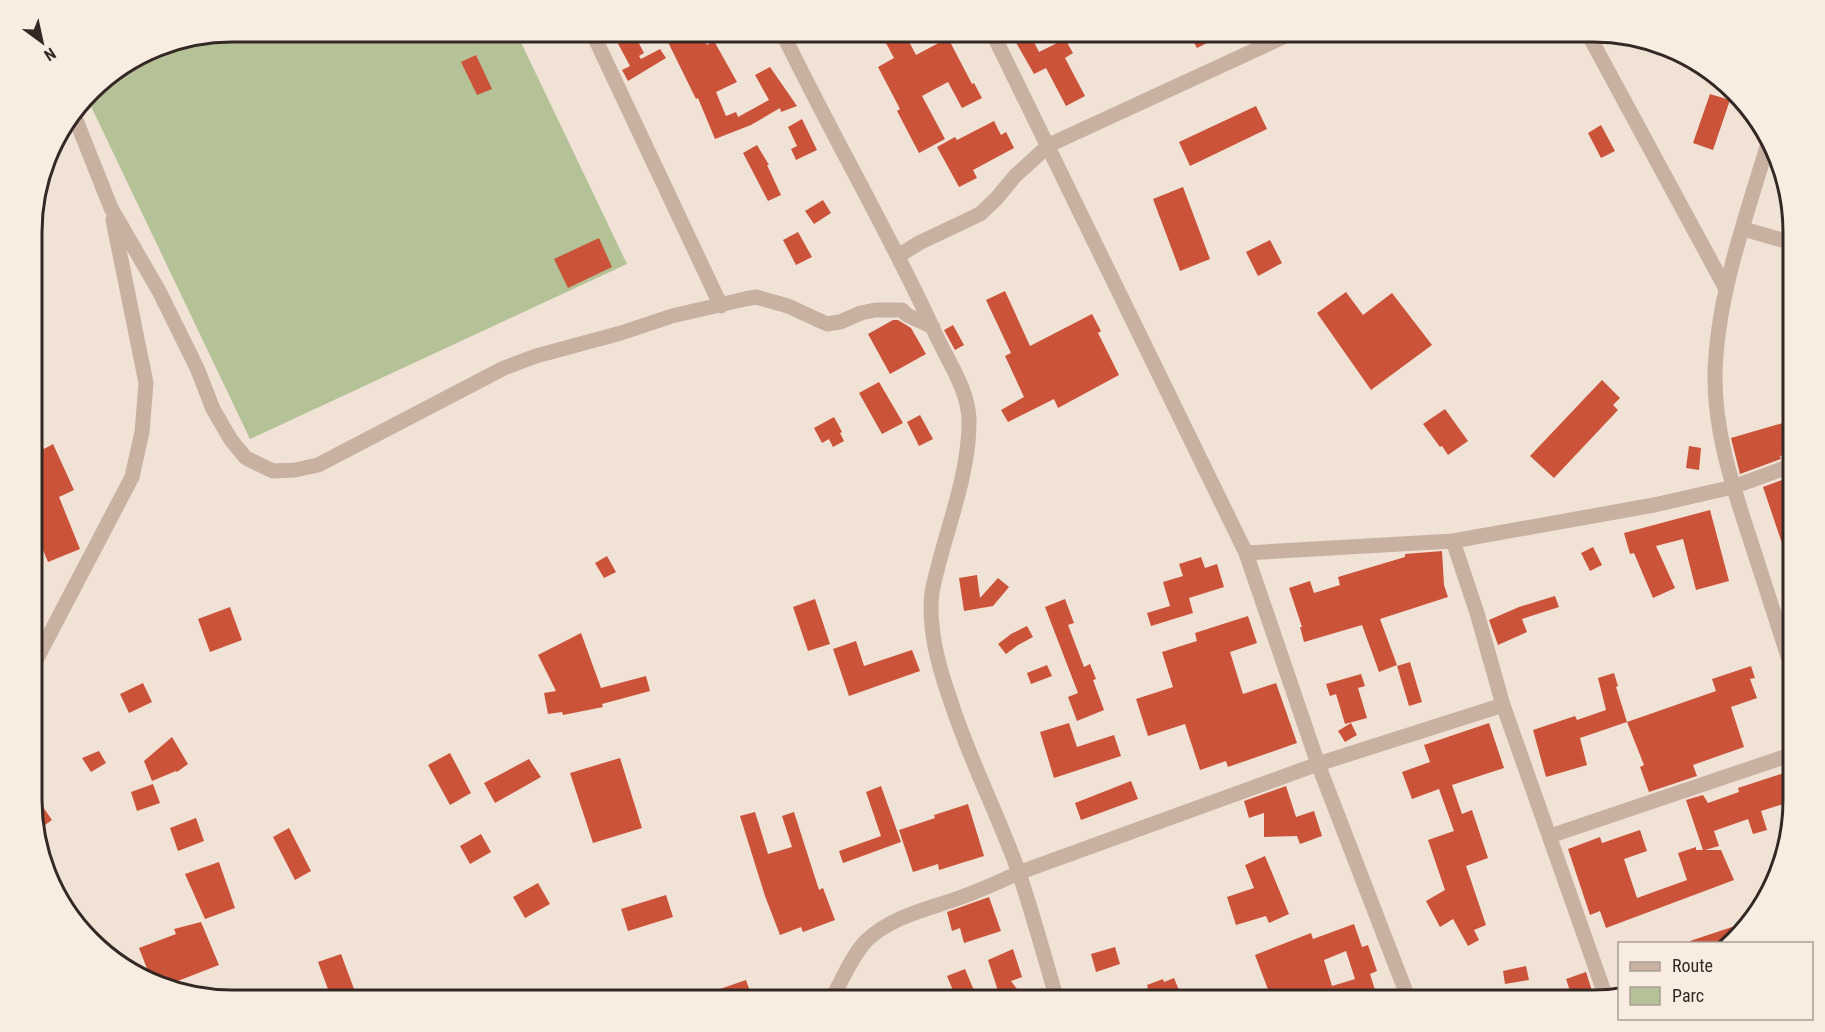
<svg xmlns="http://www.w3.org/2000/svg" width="1825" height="1032" viewBox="0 0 1825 1032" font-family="'Roboto Condensed',sans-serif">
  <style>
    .green { fill: #b5c196 }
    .building { fill: #cb533a; fill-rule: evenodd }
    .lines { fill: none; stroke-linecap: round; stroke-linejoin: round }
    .minor { stroke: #c9b1a2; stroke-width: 15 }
    .tertiary { stroke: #c9b1a2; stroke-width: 15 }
    .rim { fill: none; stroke: #342825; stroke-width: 3 }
  </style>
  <rect width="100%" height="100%" fill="#f1e2d6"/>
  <path class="green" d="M 232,32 L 516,32 L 627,264 L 250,439 L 87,98 L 99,81 L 155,47 Z"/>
  <path class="building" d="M 627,32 L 633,32 L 644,53 L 639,56 L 641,59 L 660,49 L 666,58 L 628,81 L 622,70 L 630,66 L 615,38 Z
    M 663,32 L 700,32 L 707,45 L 714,41 L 737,82 L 716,92 L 726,116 L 736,112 L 738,117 L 769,100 L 755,75 L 770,67 L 797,106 L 781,112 L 780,108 L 751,125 L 715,139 L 698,98 L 696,99 Z
    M 880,32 L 904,32 L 916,55 L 948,38 L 972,84 L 974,83 L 982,98 L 962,108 L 948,82 L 922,96 L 945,139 L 919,153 L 897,111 L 900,109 L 878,67 L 894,58 Z
    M 1010,32 L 1029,32 L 1039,52 L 1065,39 L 1073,53 L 1065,58 L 1085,96 L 1066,106 L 1046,68 L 1034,74 Z
    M 1188,32 L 1229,32 L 1197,48 Z
    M 476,55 L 492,89 L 477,95 L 461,62 Z
    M 1710,94 L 1730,100 L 1713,150 L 1693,143 Z
    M 1256,106 L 1267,129 L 1190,166 L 1179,142 Z
    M 802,119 L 817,150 L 796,160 L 791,149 L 797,146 L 788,127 Z
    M 994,121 L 1001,135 L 1006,132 L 1014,148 L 973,170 L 977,178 L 959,187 L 937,147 L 955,137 L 957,140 Z
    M 1601,125 L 1615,151 L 1601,158 L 1588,133 Z
    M 757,145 L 769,165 L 767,165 L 781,195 L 768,201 L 743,153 Z
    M 1183,187 L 1210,259 L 1180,271 L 1153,199 Z
    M 823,200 L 831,213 L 814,224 L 805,211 Z
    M 798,232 L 812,257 L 796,265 L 783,240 Z
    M 599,238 L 612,267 L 568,288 L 554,259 Z
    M 1270,240 L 1282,263 L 1258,276 L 1246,252 Z
    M 1005,291 L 1030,346 L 1092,314 L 1101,331 L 1098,333 L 1119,375 L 1058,408 L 1054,399 L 1008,422 L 1001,410 L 1024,397 L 1005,356 L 1011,353 L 986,300 Z
    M 1346,292 L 1363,315 L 1392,293 L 1432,345 L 1371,390 L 1317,313 Z
    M 893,320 L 898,320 L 911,328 L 926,354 L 890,374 L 868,334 Z
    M 953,325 L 964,345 L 955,350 L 944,330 Z
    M 1602,380 L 1620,398 L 1613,405 L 1618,410 L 1554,478 L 1530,456 Z
    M 879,382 L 903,423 L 882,434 L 859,393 Z
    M 1445,409 L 1468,441 L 1448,455 L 1442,446 L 1440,447 L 1423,424 Z
    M 920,415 L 933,439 L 919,446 L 907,422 Z
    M 834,417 L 842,432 L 840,433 L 844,441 L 833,447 L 829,439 L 822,443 L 814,428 Z
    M 1783,423 L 1791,453 L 1780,456 L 1781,459 L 1740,474 L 1731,438 Z
    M 33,428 L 44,449 L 53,444 L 74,490 L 59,497 L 80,549 L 48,562 L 33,526 Z
    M 1689,446 L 1701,448 L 1699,470 L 1686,468 Z
    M 1787,478 L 1793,495 L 1793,570 L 1791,570 L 1763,487 Z
    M 1710,510 L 1729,581 L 1696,590 L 1683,539 L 1656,546 L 1675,588 L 1653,598 L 1634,553 L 1630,554 L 1624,533 Z
    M 1593,547 L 1602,565 L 1590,571 L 1581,553 Z
    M 1442,551 L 1444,585 L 1448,597 L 1380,619 L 1397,665 L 1379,672 L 1362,625 L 1304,642 L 1300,627 L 1302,627 L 1289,588 L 1310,581 L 1314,593 L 1340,585 L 1338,577 L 1405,557 L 1405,554 Z
    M 607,556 L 616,572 L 604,578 L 595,563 Z
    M 1201,557 L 1205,568 L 1217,564 L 1224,587 L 1189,598 L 1193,613 L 1151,626 L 1147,613 L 1170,606 L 1163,582 L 1183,576 L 1179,564 Z
    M 977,575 L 980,598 L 998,578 L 1009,587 L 993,606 L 964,611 L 959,578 Z
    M 1555,596 L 1559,607 L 1522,619 L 1527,632 L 1498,645 L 1489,620 L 1519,607 Z
    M 815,599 L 830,644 L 808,651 L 793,607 Z
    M 1065,599 L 1074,623 L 1068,625 L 1084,667 L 1090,664 L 1096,679 L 1093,680 L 1104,710 L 1077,721 L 1068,697 L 1078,693 L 1045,607 Z
    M 230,607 L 242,640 L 210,652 L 198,619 Z
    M 1248,616 L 1257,643 L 1230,652 L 1243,694 L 1276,683 L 1297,743 L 1228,767 L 1226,761 L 1200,770 L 1185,724 L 1148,736 L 1136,699 L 1173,687 L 1162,652 L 1197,641 L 1195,633 Z
    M 1027,626 L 1033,637 L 1018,645 L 1006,654 L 998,644 L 1011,634 Z
    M 581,633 L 601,688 L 646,676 L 650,691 L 602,704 L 603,707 L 563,715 L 562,712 L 548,714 L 544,693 L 556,691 L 538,655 Z
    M 856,641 L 864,666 L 912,650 L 920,671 L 849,696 L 833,649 Z
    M 1410,662 L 1422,702 L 1409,706 L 1397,666 Z
    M 1047,665 L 1052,676 L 1031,684 L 1027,673 Z
    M 1751,666 L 1755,678 L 1750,679 L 1757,698 L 1731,707 L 1744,747 L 1693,765 L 1697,776 L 1649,792 L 1640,767 L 1644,765 L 1627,722 L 1716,691 L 1712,679 Z
    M 1614,673 L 1618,686 L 1616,687 L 1627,722 L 1580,738 L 1587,765 L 1546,777 L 1533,730 L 1575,716 L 1577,720 L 1606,710 L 1598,678 Z
    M 1361,674 L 1365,686 L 1358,688 L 1367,718 L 1345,724 L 1336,694 L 1330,696 L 1326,684 Z
    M 143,683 L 152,702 L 129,713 L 120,694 Z
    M 1069,723 L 1077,747 L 1114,735 L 1121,756 L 1054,778 L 1040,732 Z
    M 1351,723 L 1357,735 L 1345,742 L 1338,731 Z
    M 1489,723 L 1504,768 L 1452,785 L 1462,814 L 1472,810 L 1488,858 L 1466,866 L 1486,925 L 1474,930 L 1479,940 L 1468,946 L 1453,919 L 1440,927 L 1426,901 L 1445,890 L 1428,840 L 1454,831 L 1439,789 L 1412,799 L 1402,772 L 1430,762 L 1424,745 Z
    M 172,737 L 188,764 L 177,772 L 176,771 L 152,781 L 144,761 Z
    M 99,751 L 106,763 L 91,772 L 82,758 Z
    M 450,753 L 471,793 L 450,805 L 428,765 Z
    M 620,758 L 642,828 L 593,843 L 570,773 Z
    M 529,759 L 541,777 L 495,803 L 484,783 Z
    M 1793,770 L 1793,801 L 1761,811 L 1767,830 L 1753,834 L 1748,819 L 1714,831 L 1719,846 L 1705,850 L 1721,850 L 1734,880 L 1606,928 L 1600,911 L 1590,915 L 1568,849 L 1600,837 L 1602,843 L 1640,830 L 1647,851 L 1624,859 L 1637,898 L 1687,880 L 1678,853 L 1696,847 L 1696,850 L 1703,850 L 1686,800 L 1703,795 L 1708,803 L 1739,792 L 1738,788 Z
    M 1131,781 L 1138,799 L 1081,820 L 1075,803 Z
    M 153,784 L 160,803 L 137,811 L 131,792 Z
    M 881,786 L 901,842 L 843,863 L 839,851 L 881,836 L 866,792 Z
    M 1286,786 L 1296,817 L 1314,811 L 1322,836 L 1300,844 L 1297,836 L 1264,837 L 1264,813 L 1249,818 L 1244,801 Z
    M 41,804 L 52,820 L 35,832 L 33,826 L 33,809 Z
    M 968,804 L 984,856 L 939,870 L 938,864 L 913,872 L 899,830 L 935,818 L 934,815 Z
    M 755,812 L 768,854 L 792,847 L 782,816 L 794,812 L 819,890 L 823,888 L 835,920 L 803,932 L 801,927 L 780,935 L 765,896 L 740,816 Z
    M 196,818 L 204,841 L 178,851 L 170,828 Z
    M 289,828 L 311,871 L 295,880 L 273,837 Z
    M 481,834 L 491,852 L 470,864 L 460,846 Z
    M 1265,856 L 1289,914 L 1269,923 L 1266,916 L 1236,925 L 1227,897 L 1254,888 L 1245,865 Z
    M 219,862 L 235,908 L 205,919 L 185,874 Z
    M 538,883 L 550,904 L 525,918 L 513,897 Z
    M 666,895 L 673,917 L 628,931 L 621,909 Z
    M 989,897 L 1001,931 L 964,943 L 960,928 L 952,931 L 947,912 Z
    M 201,922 L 219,965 L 170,984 L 151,979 L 139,948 L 176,934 L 174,929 Z
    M 1744,923 L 1724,944 L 1691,944 L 1690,941 Z
    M 1354,924 L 1362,947 L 1368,945 L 1377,971 L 1370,974 L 1375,990 L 1343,1000 L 1272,1000 L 1255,955 L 1311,933 L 1313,939 ZM 1346,951 L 1355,979 L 1332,986 L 1324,960 Z
    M 1115,947 L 1120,964 L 1096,972 L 1091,954 Z
    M 1013,949 L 1022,977 L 1011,981 L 1025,1000 L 1001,1000 L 988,960 Z
    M 341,954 L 357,997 L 347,1000 L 332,1000 L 318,962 Z
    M 1526,966 L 1529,980 L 1505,984 L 1503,971 Z
    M 965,969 L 978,1000 L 957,1000 L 947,976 Z
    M 1586,972 L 1595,1000 L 1573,1000 L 1566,979 Z
    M 1174,978 L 1183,1000 L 1119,1000 L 1148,988 L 1147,985 L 1163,979 L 1164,982 Z
    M 746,980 L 753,1000 L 695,1000 L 694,998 Z"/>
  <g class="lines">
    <path class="minor" d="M 592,32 L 721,306
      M 782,32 C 831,134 889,232 936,335 C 948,361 968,390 969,419 C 970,477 943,536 932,592 C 928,628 938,665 950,699 C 969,759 998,814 1019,873 C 1033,915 1045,958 1057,1000
      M 992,32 L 1246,553 L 1318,764 L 1409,1000
      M 1587,32 L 1726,289
      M 74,115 L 111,208 L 159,291 L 197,368 L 213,409 L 231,440 L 246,458 L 273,471 L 295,470 L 318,465 L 504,368 L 536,356 L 621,333 L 672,316 L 745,299 L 756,297 L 788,306 L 827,324 L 840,322 L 861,313 L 875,310 L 902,310 L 907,315 L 933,327
      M 1743,229 L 1793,243
      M 898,256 L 919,243 L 980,214 L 996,199 L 1015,176 L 1049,145 L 1294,32
      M 1453,541 L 1477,613 L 1503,705 L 1607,1000
      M 1246,553 L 1453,541 L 1654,505 L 1733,487 L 1793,465
      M 33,666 L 132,477 L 142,432 L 146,383 L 113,220
      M 1550,836 L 1793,754
      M 831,1000 C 842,981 851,957 866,941 C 890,917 928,909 959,898 C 979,891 999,882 1018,873 L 1318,764 L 1503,705"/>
    <path class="tertiary" d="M 1768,143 C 1746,218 1717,295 1715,374 C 1714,432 1733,487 1751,542 C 1765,585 1779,629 1793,672"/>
  </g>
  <path d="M0 0H1825V1032H0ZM232 42H1593A190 190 0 0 1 1783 232V800A190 190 0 0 1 1593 990H232A190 190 0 0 1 42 800V232A190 190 0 0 1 232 42Z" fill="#f9ede2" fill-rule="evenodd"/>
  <path class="rim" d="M232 42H1593A190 190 0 0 1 1783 232V800A190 190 0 0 1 1593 990H232A190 190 0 0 1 42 800V232A190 190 0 0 1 232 42Z"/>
  <rect x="1618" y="942" width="195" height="78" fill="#f9ede2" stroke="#aa9e96" stroke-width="1.5"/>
  <rect x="1630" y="962" width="30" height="9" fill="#c9b1a2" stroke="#aa9e96" stroke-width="1.5"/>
  <text x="1672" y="972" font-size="18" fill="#342825">Route</text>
  <rect x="1630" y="987" width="30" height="18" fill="#b5c196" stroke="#aa9e96" stroke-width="1.5"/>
  <text x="1672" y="1002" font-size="18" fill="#342825">Parc</text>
  <g transform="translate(42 42) rotate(147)" stroke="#f9ede2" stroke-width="4.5" paint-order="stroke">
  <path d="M0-4.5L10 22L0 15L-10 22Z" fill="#342825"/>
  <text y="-9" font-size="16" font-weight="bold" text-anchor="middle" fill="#342825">N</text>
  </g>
</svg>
